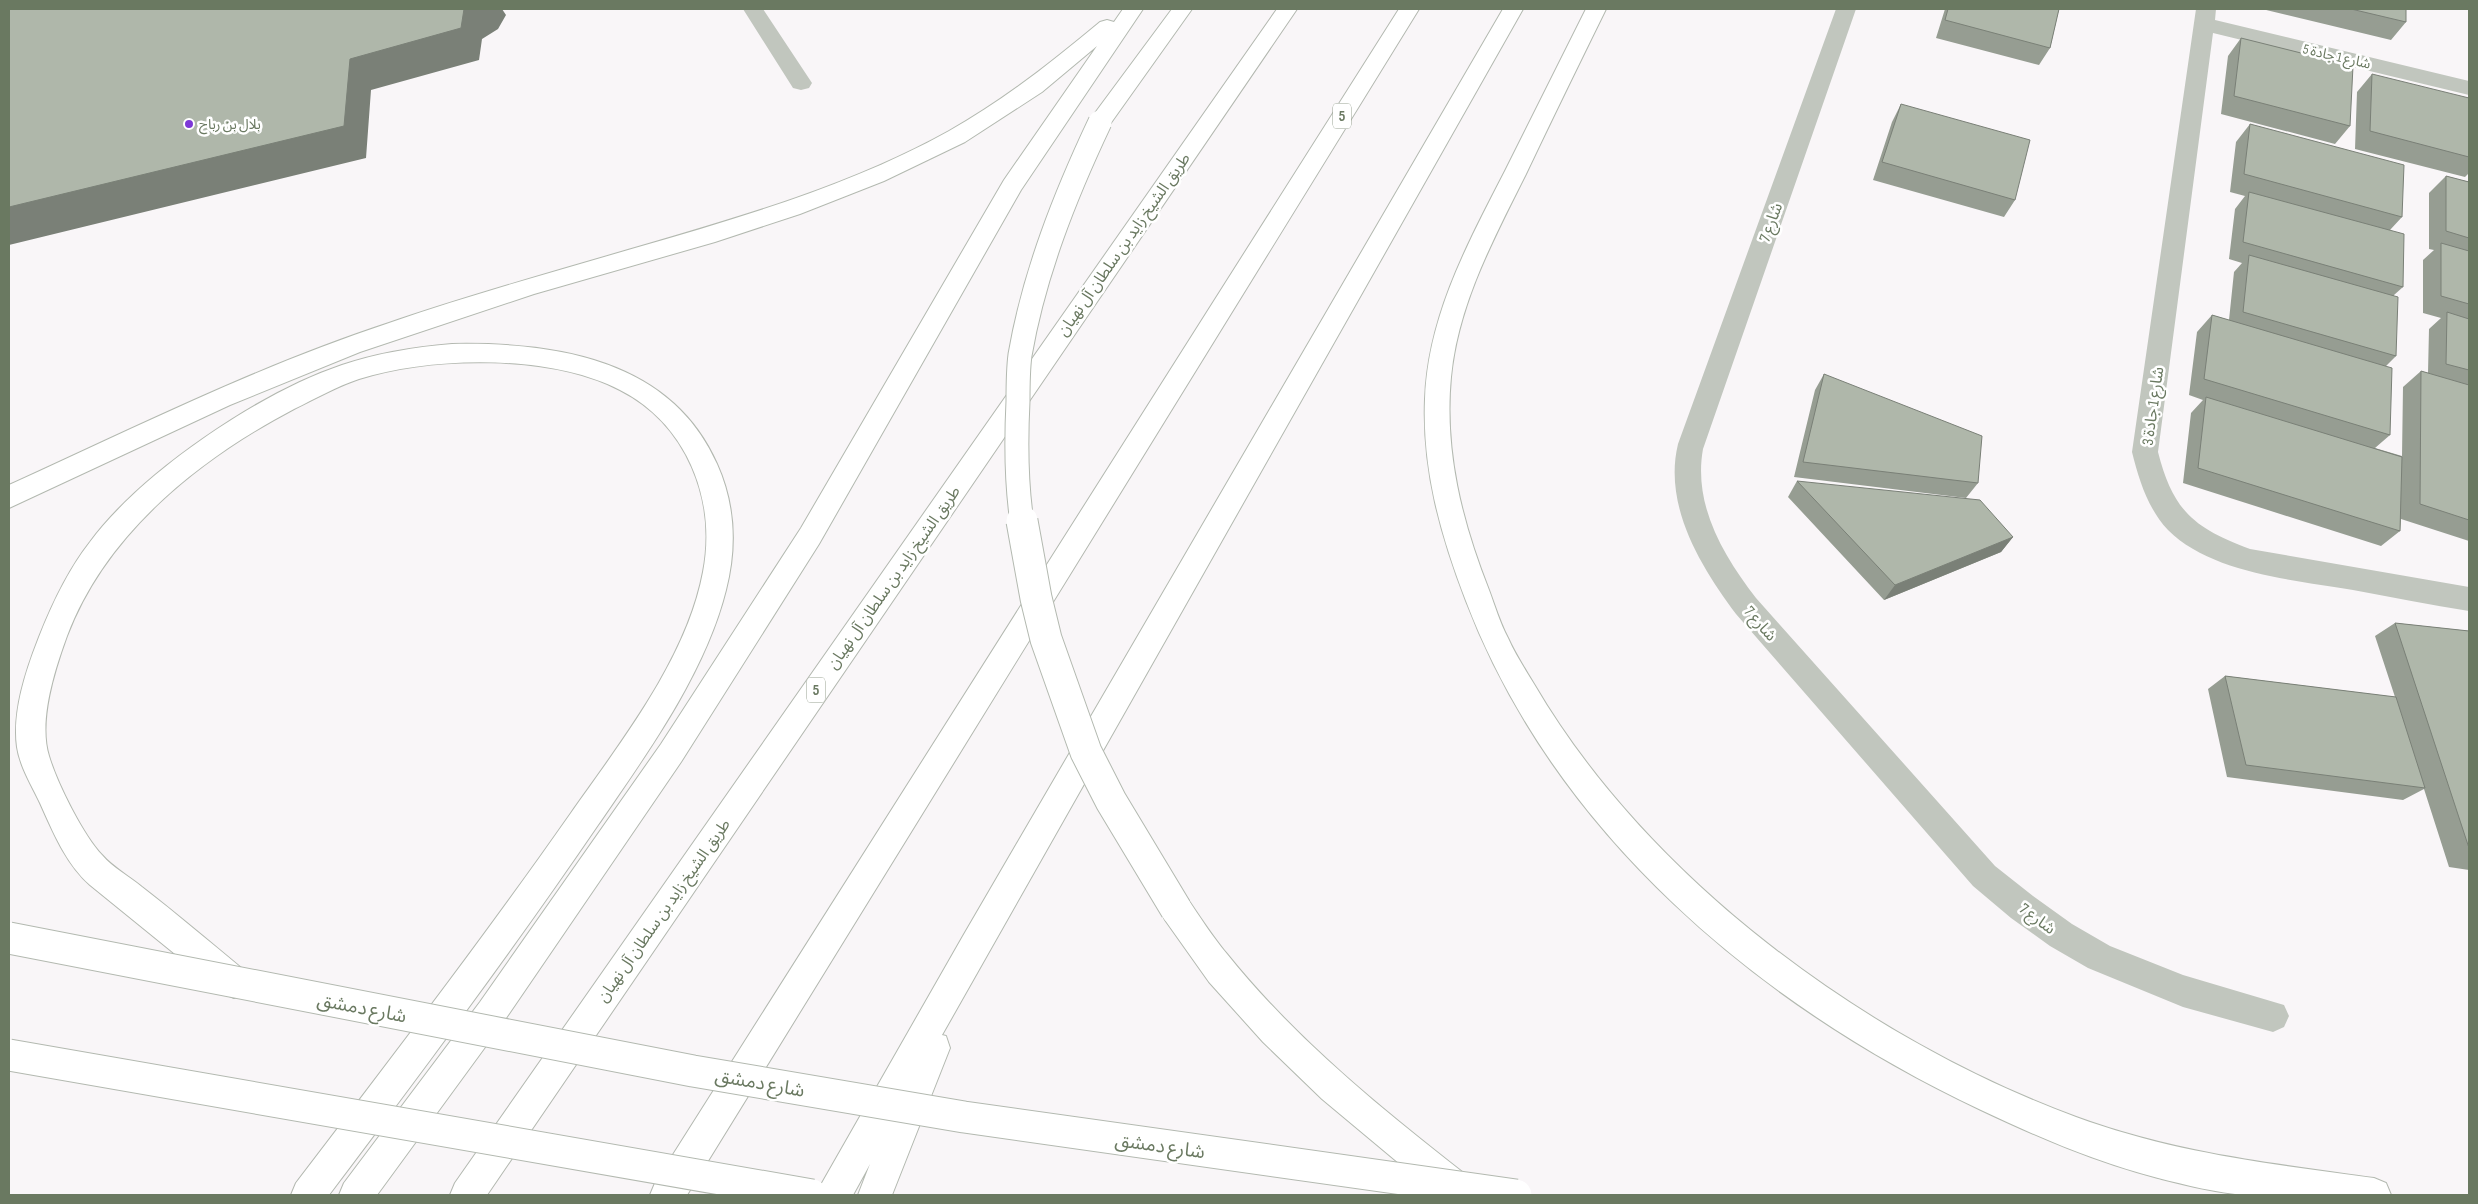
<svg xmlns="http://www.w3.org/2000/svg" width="2478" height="1204" viewBox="0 0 2478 1204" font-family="'Sofia Sans Condensed','Noto Sans Arabic',sans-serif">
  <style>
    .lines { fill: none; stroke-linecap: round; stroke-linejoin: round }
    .major-casing { stroke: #b3b9b0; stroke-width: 2 }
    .highway-casing { stroke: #b3b8b0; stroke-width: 2 }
    .minor { fill: #c1c6be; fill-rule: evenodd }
    .major { fill: #fff; fill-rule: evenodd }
    .highway { fill: #fff; fill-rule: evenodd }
    .major-bridge-far1-casing { stroke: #b3b9b0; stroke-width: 25; stroke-linecap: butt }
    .major-bridge-casing { stroke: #b3b9b0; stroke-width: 33; stroke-linecap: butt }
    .major-bridge-far1 { stroke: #fff; stroke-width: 23 }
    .major-bridge { stroke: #fff; stroke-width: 31 }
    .wall { fill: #969d92 }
    .shaded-wall { fill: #7a8077 }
    .building { fill: #afb7aa; stroke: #7a8077 }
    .poi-dot { fill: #7d38d7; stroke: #fff; stroke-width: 2 }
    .labels { text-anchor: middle; stroke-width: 5; stroke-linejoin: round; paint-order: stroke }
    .far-street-label { font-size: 14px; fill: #6a7961; stroke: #fff }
    .far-poi-label { font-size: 14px; fill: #6a7961; stroke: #fff; text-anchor: start }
    .shield { fill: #fff; stroke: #97a190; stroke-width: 1 }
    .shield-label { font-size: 15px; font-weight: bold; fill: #6a7961 }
    .street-label { font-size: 16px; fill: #6a7961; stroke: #fff }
    .near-street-label { font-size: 19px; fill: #6a7961; stroke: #fff }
  </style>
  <rect width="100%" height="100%" fill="#f9f6f8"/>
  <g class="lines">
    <g class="major-casing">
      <path id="major" d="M 1123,9 L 1143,9 L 1021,190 L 819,544 L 681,762 L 502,1024 L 377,1195 L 339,1195 L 344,1183 L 480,1002 L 661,744 L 801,528 L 1004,180 L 1097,46 L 1042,92 L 965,142 L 884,181 L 800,214 L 715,242 L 534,294 L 360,352 L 230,405 L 9,508 L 9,485 C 134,428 258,366 389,323 C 470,295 553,272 635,248 C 742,217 852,185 949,131 C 1004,100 1052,62 1100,22 L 1107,20 L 1114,22 Z
        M 1172,9 L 1192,9 L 1108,127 L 1100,129 L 1092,127 L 1089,122 L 1092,117 Z
        M 1503,9 L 1523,9 L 942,1035 L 946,1036 L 950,1048 L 892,1195 L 858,1195 L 870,1164 L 853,1195 L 817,1195 L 822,1183 L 963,936 Z
        M 1586,9 L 1606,9 C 1579,64 1552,119 1526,174 C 1494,238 1458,304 1451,377 C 1444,451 1462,522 1489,590 C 1495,606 1500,623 1508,638 C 1515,654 1525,669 1534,684 C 1648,879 1865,1039 2076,1117 C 2174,1153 2271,1164 2374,1178 L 2386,1183 L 2391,1195 C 2344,1195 2294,1199 2246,1195 C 2217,1193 2186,1185 2158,1178 C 2096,1162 2038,1137 1981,1110 C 1760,1006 1555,834 1466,601 C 1441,536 1422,470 1425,399 C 1428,316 1468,243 1505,171 C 1532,117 1559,63 1586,9 Z
        M 1176,894 L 1187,898 C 1200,917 1212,936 1227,954 C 1296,1040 1384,1111 1470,1178 L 1475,1190 L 1473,1195 L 1437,1195 L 1322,1099 L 1263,1042 L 1209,982 L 1165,920 L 1160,909 L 1165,898 Z"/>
    </g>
    <g class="highway-casing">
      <path id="highway" d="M 1277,9 L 1297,9 L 487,1195 L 450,1195 L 455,1183 Z
        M 1399,9 L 1419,9 L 687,1195 L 650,1195 L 655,1183 Z
        M 452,344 C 555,342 671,359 717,464 C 735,504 737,547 726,590 C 705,674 646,755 598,825 C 512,951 421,1073 329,1195 L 291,1195 L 296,1183 C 389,1061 483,939 571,813 C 621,742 687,658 703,572 C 717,500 687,424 620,390 C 550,354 433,356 359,379 C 337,386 315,399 294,409 C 199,459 106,533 67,636 C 55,669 38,721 49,756 C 57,783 83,835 102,855 C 113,868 129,876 142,887 C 177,914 211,943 245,971 L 250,982 L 245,993 L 234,998 L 223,993 L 90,885 C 66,864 53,832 40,803 C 32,786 20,767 17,747 C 12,712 26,670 39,637 C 52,604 68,570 90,542 C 142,472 259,393 342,365 C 378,353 415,347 452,344 Z"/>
    </g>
    <path class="minor" d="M 743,9 L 763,9 L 812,83 L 809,88 L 801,90 L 793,88 Z
      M 1836,9 L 1856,9 L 1703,449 C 1693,505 1723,555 1756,598 L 1995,866 L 2033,896 L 2072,924 L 2110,946 L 2183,975 L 2284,1005 L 2289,1016 L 2284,1027 L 2273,1032 L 2183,1007 L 2088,968 L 2050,946 L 2011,918 L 1973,886 L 1736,614 C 1701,567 1663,506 1678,444 Z
      M 2196,9 L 2216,9 L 2215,20 L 2469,81 L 2469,95 L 2213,33 L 2158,452 C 2173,511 2194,528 2250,549 L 2469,587 L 2469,611 C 2431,605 2392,597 2353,590 C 2296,580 2212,574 2168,530 C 2148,509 2139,480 2132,452 Z"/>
    <use href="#major" class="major"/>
    <use href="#highway" class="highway"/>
    <g class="major-bridge-far1-casing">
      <path id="major-bridge-far1" d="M 1022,522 C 1016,482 1016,441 1018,401 C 1018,386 1018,370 1020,355 C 1034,274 1065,196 1100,122"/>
    </g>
    <g class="major-bridge-casing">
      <path id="major-bridge" d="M 1022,521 L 1036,598 L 1046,639 L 1086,752 L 1111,801 L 1176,909
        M 9,938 L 693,1071 L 964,1117 L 1516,1195
        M 9,1055 L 812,1195"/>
    </g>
    <use href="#major-bridge-far1" class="major-bridge-far1"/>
    <use href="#major-bridge" class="major-bridge"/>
  </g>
  <path class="wall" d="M 1945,9 L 2059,9 L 2050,48 L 2039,65 L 1936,38 Z
    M 2262,9 L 2406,9 L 2406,22 L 2391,40 Z
    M 2241,38 L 2350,126 L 2335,144 L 2221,114 L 2228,56 Z
    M 2372,74 L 2469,157 L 2469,173 L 2465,177 L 2355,149 L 2357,92 Z
    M 1901,104 L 2015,200 L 2004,217 L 1873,180 L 1892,122 Z
    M 2250,124 L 2402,217 L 2390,230 L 2403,287 L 2394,295 L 2396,356 L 2386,366 L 2390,435 L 2375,448 L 2402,456 L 2403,387 L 2421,371 L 2428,373 L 2429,329 L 2441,318 L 2423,313 L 2423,260 L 2434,250 L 2429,249 L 2429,193 L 2446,176 L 2469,182 L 2469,541 L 2401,519 L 2400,531 L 2381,546 L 2183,483 L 2191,413 L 2203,400 L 2189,395 L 2197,332 L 2212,315 L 2229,320 L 2234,272 L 2242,263 L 2229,259 L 2235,209 L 2245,196 L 2230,192 L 2236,142 Z
    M 1824,374 L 1978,483 L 1966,498 L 1794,477 L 1815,390 Z
    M 1797,481 L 2013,537 L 2001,552 L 1884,600 L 1788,497 Z
    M 2395,623 L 2469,631 L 2469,870 L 2449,867 L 2424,789 L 2403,800 L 2227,777 L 2208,689 L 2225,676 L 2395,697 L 2375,636 Z"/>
  <path class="shaded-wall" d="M 464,9 L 502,9 L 506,15 L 498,29 L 482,39 L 479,60 L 371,90 L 366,158 L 9,245 L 9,207 Z
    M 2013,537 L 2001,552 L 1884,600 L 1895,585 Z"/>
  <path class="building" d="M 9,9 L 464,9 L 461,28 L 350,59 L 344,126 L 9,207 Z
    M 1948,9 L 2059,9 L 2050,48 L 1945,20 Z
    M 2351,9 L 2406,9 L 2406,22 Z
    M 2241,38 L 2353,66 L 2350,126 L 2234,96 Z
    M 2372,74 L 2469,98 L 2469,157 L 2370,131 Z
    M 1901,104 L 2030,140 L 2015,200 L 1882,162 Z
    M 2250,124 L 2404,165 L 2402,217 L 2244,174 Z
    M 2446,176 L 2469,182 L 2469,238 L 2446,231 Z
    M 2249,192 L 2404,234 L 2403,287 L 2243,242 Z
    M 2441,243 L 2469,251 L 2469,304 L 2441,296 Z
    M 2249,255 L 2398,297 L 2396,356 L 2243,312 Z
    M 2447,312 L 2469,319 L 2469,370 L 2446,364 Z
    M 2212,315 L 2392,368 L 2390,435 L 2204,379 Z
    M 2421,371 L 2469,385 L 2469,520 L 2420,504 Z
    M 1824,374 L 1982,436 L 1978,483 L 1803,462 Z
    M 2206,397 L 2402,457 L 2400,531 L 2198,468 Z
    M 1797,481 L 1980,500 L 2013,537 L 1895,585 Z
    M 2395,623 L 2469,631 L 2469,848 Z
    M 2225,676 L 2396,697 L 2425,788 L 2246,765 Z"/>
  <circle class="poi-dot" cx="189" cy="124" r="5"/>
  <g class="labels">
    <g class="far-street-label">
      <text transform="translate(2337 56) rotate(13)" y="5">شارع 1 جادة 5</text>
    </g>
    <g class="far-poi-label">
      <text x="199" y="129">بلال بن رباح</text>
    </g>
    <g class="shield">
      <rect x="1333" y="103.5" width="18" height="25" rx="4"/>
      <rect x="807" y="677.5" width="18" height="25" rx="4"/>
    </g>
    <g class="shield-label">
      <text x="1342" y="121">5</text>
      <text x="816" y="695">5</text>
    </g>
    <g class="street-label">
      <text transform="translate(1770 222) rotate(-70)" y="6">شارع 7</text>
      <text transform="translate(1123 244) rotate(-55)" y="6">طريق الشيخ زايد بن سلطان آل نهيان</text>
      <text transform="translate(2152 406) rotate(-82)" y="6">شارع 1 جادة 3</text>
      <text transform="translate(893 577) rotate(-55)" y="6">طريق الشيخ زايد بن سلطان آل نهيان</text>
      <text transform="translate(1761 623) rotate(49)" y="6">شارع 7</text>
      <text transform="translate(663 910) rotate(-55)" y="6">طريق الشيخ زايد بن سلطان آل نهيان</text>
      <text transform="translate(2038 918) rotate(37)" y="6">شارع 7</text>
    </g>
    <g class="near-street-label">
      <text transform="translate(362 1007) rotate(11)" y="7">شارع دمشق</text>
      <text transform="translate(760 1082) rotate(10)" y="7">شارع دمشق</text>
      <text transform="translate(1160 1145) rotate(8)" y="7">شارع دمشق</text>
    </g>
  </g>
  <rect width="2478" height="1204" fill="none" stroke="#6a7961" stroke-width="20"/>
</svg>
